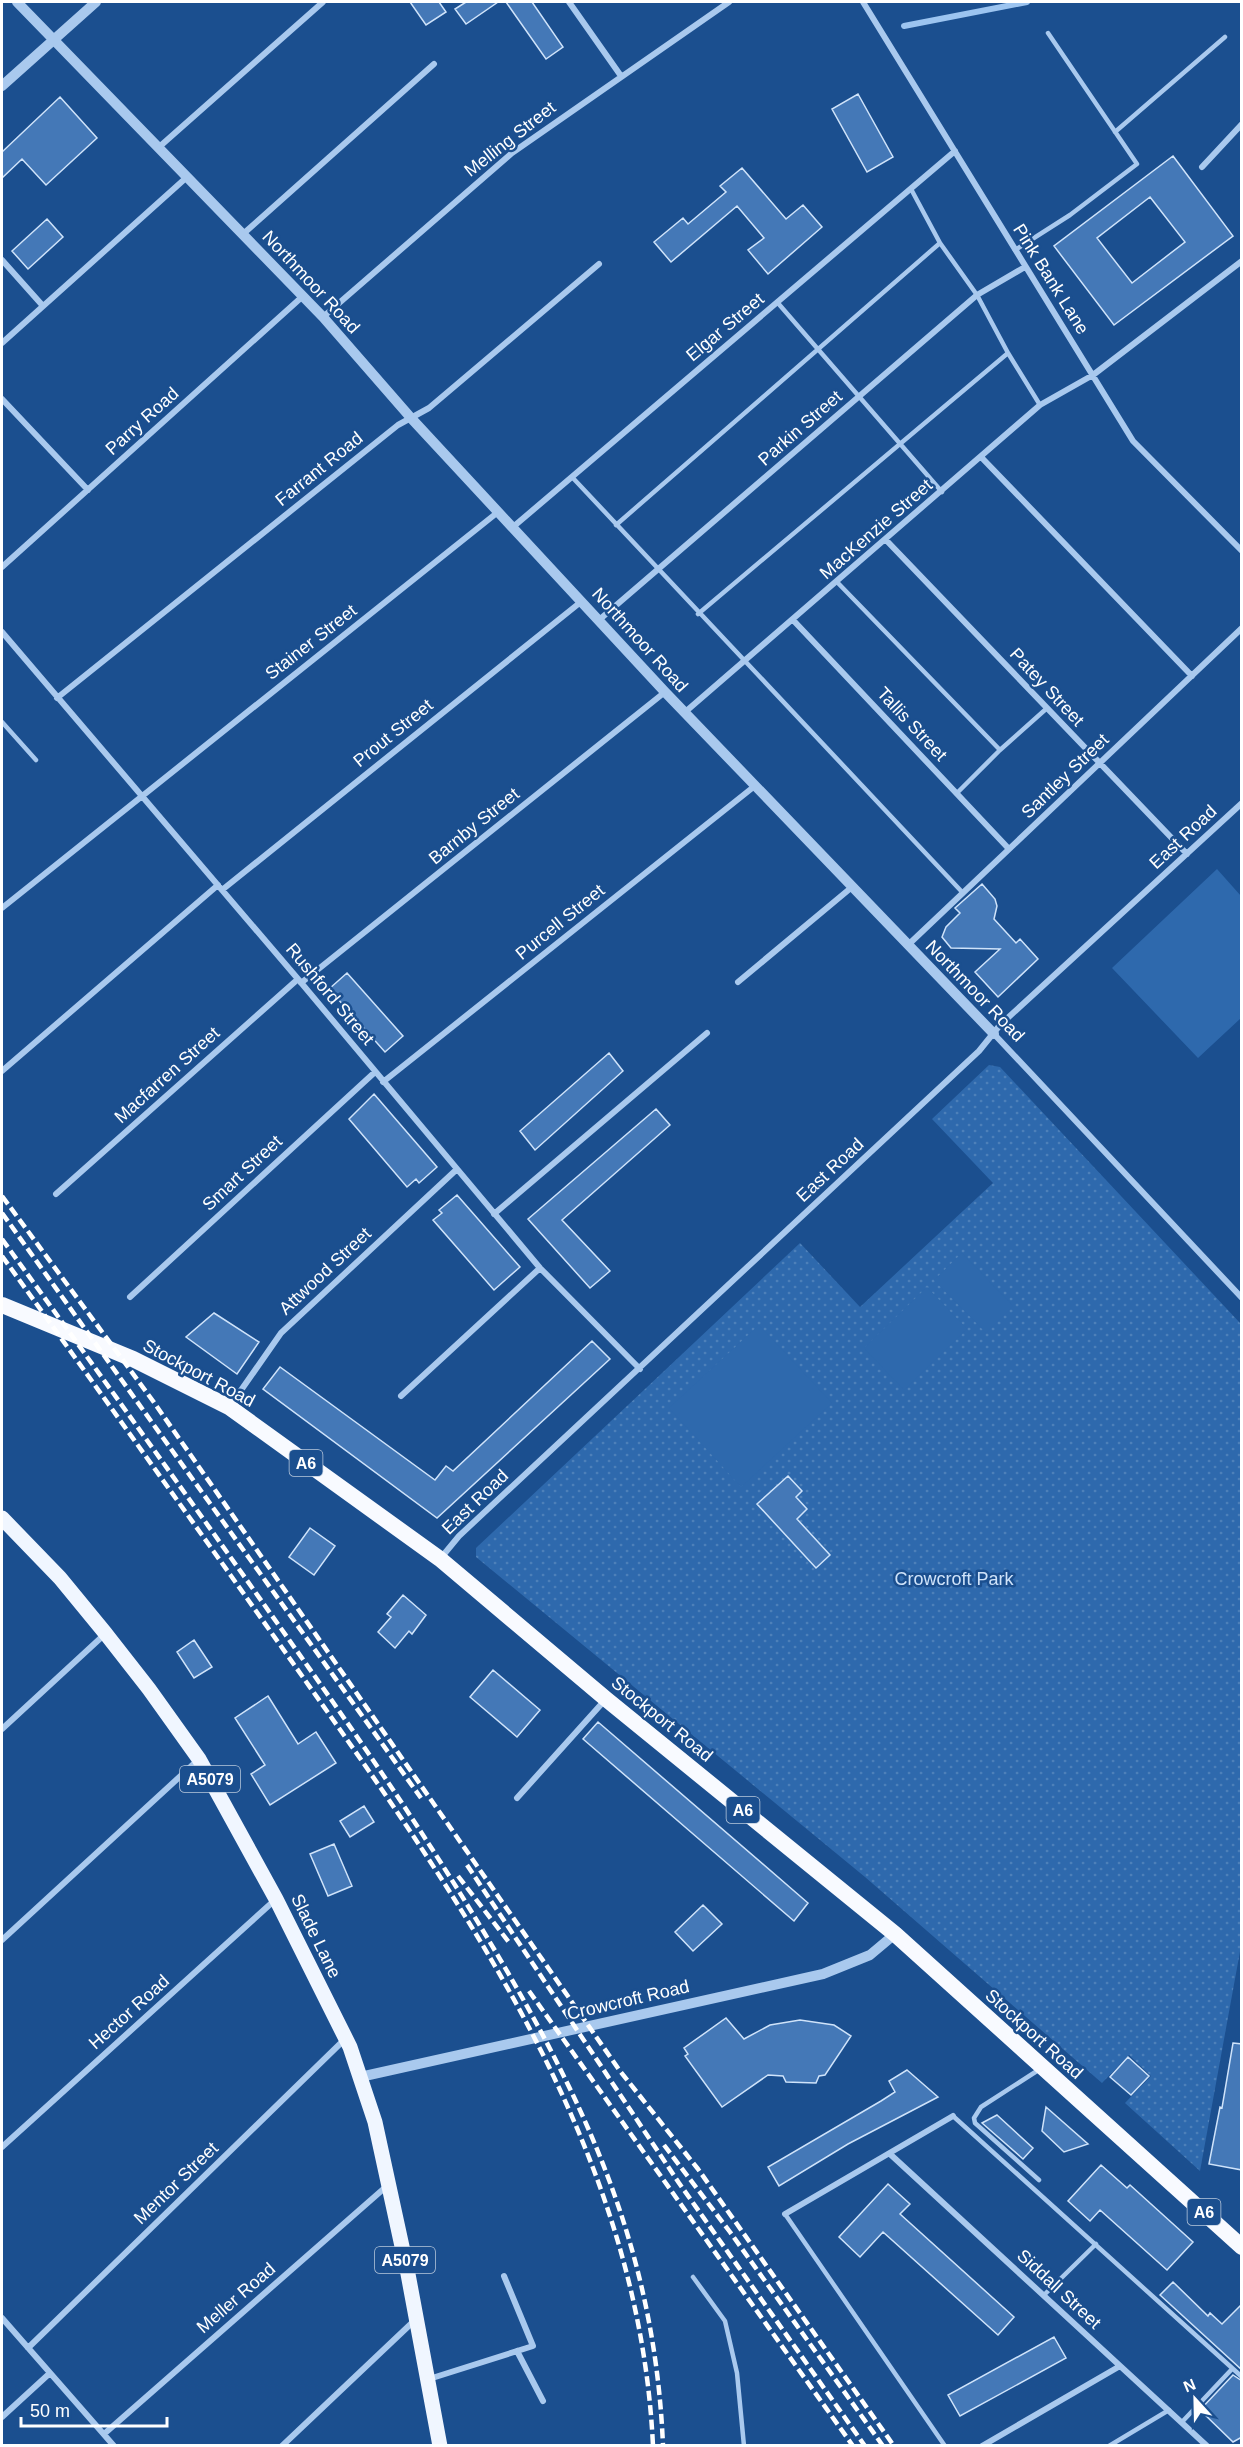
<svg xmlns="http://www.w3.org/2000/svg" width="1243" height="2447" viewBox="0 0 1243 2447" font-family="Helvetica,sans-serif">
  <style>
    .green { fill: url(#green-dots) }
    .pitch { fill: #2e69ad }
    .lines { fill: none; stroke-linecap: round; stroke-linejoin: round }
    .stream { stroke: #9cc4f0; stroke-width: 6 }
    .building { fill: #4478b7; stroke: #cfe3fa; stroke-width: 1.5; fill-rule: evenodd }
    .service { stroke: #a9c9ee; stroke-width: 4.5 }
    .minor { stroke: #a9c9ee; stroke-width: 6 }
    .tertiary { stroke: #a9c9ee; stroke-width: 10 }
    .primary { stroke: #f0f6ff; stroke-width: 15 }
    .trunk { stroke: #f8faff; stroke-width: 16 }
    .rail { stroke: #fff; stroke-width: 4.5; stroke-dasharray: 10 4.5; stroke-linecap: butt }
    .labels { text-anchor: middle; stroke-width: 5; stroke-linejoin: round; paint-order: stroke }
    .shield { fill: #1b4f8f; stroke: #bbcadd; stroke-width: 1.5 }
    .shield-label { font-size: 16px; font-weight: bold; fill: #fff }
    .street-label { font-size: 18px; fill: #fff; stroke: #1b4f8f }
    .park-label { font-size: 18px; fill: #cfe3fa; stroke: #1b4f8f }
  </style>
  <defs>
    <pattern id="green-dots" width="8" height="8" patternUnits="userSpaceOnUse" patternTransform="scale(1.5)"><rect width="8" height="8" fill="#2e69ad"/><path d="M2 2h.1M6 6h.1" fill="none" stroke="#4d80b9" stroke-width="1.8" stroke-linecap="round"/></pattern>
  </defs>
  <rect width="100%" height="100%" fill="#1b4f8f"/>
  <path class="green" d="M 989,1065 L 1000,1067 L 1241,1324 L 1241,1946 L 1200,2171 L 1125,2103 L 1151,2076 L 1129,2055 L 1102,2083 L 865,1877 L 476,1557 L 476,1548 L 800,1243 L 860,1307 L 993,1183 L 932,1119 Z"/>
  <path class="pitch" d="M 1217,869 L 1241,896 L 1241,1018 L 1198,1058 L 1112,968 Z
    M 962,1253 L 1013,1306 L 986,1333 L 934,1280 Z
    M 927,1287 L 967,1329 L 904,1390 L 864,1348 Z
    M 759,1325 L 832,1403 L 741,1487 L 669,1408 Z"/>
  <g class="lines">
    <path class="stream" d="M 904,26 L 1027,2"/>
  </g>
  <path class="building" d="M 410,2 L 439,2 L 446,12 L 426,25 Z
    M 466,2 L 498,2 L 466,24 L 455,9 Z
    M 506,2 L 532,2 L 563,47 L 546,59 Z
    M 858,94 L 893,157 L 867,172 L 832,109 Z
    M 60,97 L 97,138 L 46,185 L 22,159 L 2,178 L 2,152 Z
    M 1173,156 L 1233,236 L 1114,325 L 1054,246 ZM 1150,197 L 1185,242 L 1132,283 L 1097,238 Z
    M 742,168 L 786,219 L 803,205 L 822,227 L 768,274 L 748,250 L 764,238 L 737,206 L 671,262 L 654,242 L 683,218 L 688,224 L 726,192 L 720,186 Z
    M 47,219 L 63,237 L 28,269 L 12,251 Z
    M 982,884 L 995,899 L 997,906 L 994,919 L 1016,943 L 1020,939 L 1038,959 L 998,997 L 975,972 L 1000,949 L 951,948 L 942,937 L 946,927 L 960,913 L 955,908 Z
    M 347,973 L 403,1036 L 385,1052 L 329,989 Z
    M 609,1053 L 623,1071 L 535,1150 L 520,1131 Z
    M 374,1094 L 437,1167 L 419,1183 L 416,1179 L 407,1187 L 349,1119 Z
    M 656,1109 L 670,1125 L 562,1220 L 610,1271 L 590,1288 L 528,1219 Z
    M 457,1195 L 520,1267 L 494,1290 L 433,1220 L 442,1213 L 439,1210 Z
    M 214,1313 L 259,1342 L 237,1374 L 186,1337 Z
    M 592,1341 L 610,1359 L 437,1518 L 263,1389 L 280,1367 L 435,1480 L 446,1466 L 453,1471 Z
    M 788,1476 L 802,1491 L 796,1497 L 807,1509 L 797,1519 L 830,1555 L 816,1568 L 757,1504 Z
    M 310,1528 L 335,1546 L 314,1575 L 289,1557 Z
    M 403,1595 L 426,1615 L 412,1634 L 409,1631 L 395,1648 L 378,1632 L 391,1617 L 387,1614 Z
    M 194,1640 L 212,1667 L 194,1678 L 177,1652 Z
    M 493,1670 L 540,1710 L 517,1737 L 470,1697 Z
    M 268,1696 L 298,1744 L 316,1732 L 336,1763 L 270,1805 L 251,1774 L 265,1765 L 235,1718 Z
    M 598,1722 L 808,1903 L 794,1921 L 583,1739 Z
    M 364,1806 L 374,1822 L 350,1837 L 340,1821 Z
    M 334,1844 L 352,1886 L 328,1896 L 310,1854 Z
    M 703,1905 L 722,1924 L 693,1951 L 675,1932 Z
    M 726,2018 L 744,2039 L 770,2025 L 800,2020 L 834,2025 L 851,2036 L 825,2075 L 819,2076 L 816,2083 L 786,2082 L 783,2076 L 768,2075 L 722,2107 L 685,2056 L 688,2054 L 684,2048 Z
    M 1233,2043 L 1242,2044 L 1242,2170 L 1209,2164 L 1220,2107 L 1222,2108 Z
    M 1128,2057 L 1149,2076 L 1131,2095 L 1110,2077 Z
    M 907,2070 L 938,2097 L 848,2144 L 779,2186 L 768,2167 L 881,2101 L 895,2092 L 889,2081 Z
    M 1046,2107 L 1088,2144 L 1064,2152 L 1042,2131 Z
    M 997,2115 L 1033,2148 L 1023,2159 L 982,2123 Z
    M 1101,2165 L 1127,2188 L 1130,2185 L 1193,2242 L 1167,2270 L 1100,2210 L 1090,2221 L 1068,2201 Z
    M 888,2184 L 910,2204 L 900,2214 L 1014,2317 L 998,2335 L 883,2232 L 860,2257 L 839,2237 Z
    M 1173,2282 L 1208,2316 L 1210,2313 L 1222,2324 L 1242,2304 L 1242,2370 L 1160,2295 Z
    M 1054,2337 L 1066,2358 L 960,2416 L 948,2395 Z
    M 1233,2375 L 1242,2381 L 1242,2437 L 1233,2442 L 1200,2410 Z"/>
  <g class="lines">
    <path class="service" d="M 1115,132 L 1225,37
      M 911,189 L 940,243
      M 1015,250 L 1070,215 L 1137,164 L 1048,33
      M 777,302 L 942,492
      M 1008,353 L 1040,405
      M 572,477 L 963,893
      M 616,525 L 940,243 L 977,295 L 1008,353 L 698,614
      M 837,582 L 1000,750 L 957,793
      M 2,722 L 36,760
      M 1000,750 L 1046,709
      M 953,2116 L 1242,2377
      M 1039,2180 L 975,2123 L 974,2118 L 981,2107 L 1040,2069
      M 785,2214 L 945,2446
      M 693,2277 L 725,2321 L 737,2373 L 744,2446
      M 1044,2295 L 1096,2244
      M 1182,2422 L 1232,2369
      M 1109,2446 L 1169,2410"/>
    <path class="minor" d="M 569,2 L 621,76
      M 863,2 L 1133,441 L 1242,551
      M 158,148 L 323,2
      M 1202,167 L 1242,124
      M 243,234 L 434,64
      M 2,260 L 43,306
      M 323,317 L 512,153 L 729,2
      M 2,343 L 187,177
      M 2,399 L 88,490
      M 982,458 L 1192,676
      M 513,527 L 955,151
      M 886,540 L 1187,854
      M 2,567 L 303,296
      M 599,620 L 977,295 L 1025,267
      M 793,620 L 1009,849
      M 2,632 L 298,979 L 540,1268 L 640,1369
      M 57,698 L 398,425 L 429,408 L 599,264
      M 684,713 L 1040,405 L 1093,375 L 1242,261
      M 222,890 L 582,601
      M 2,908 L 498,512
      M 908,945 L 1242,628
      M 738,982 L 852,887
      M 301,983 L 665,692
      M 994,1034 L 1242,1298
      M 2,1071 L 218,885
      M 383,1082 L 756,785
      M 56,1194 L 298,979
      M 494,1214 L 707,1033
      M 130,1297 L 375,1072
      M 401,1396 L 540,1268
      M 230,1406 L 281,1333 L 456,1170
      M 440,1559 L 459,1536 L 979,1051 L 1000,1025 L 1242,803
      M 2,1729 L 105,1634
      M 517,1798 L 605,1700
      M 2,1940 L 199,1759
      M 2,2147 L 276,1899
      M 890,2154 L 1207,2446
      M 785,2214 L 953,2116
      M 2,2318 L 114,2446
      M 28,2348 L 345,2039
      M 517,2351 L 543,2401
      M 429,2379 L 533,2346 L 504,2276
      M 2,2417 L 50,2373
      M 104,2434 L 388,2185
      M 282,2446 L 415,2320
      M 982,2446 L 1120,2366"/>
    <path class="tertiary" d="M 17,2 L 323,317 L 411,418 L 665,692 L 994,1034
      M 2,86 L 96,2
      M 360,2077 L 823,1974 L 870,1955 L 895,1934"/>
    <path class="primary" d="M 2,1518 L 60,1578 L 106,1634 L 149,1689 L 199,1759 L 276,1899 L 350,2047 L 375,2122 L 408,2274 L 440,2446"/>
    <path class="trunk" d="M 2,1305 L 133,1359 L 229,1407 L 440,1559 L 606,1699 L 895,1934 L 1242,2247"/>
    <path class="rail" d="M 2,1196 L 153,1401 L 620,2071 L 698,2169 L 894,2446
      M 2,1213 L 421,1798
      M 2,1239 C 99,1373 196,1508 292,1644 C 358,1737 423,1831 482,1929 C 583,2096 655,2247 663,2446
      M 2,1256 C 100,1392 198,1529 295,1666 C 462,1902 639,2146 653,2446
      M 467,1865 L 679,2183 L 865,2446
      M 458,1876 L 511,1945
      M 529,1991 L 853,2446
      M 664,2145 L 730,2232 L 883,2446"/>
  </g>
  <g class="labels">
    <g class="shield">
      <rect x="289.5" y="1450" width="33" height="26" rx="4.5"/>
      <rect x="180" y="1766" width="60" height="26" rx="4.5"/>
      <rect x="726.5" y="1797" width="33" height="26" rx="4.5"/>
      <rect x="1187.5" y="2199" width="33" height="26" rx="4.5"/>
      <rect x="375" y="2247" width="60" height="26" rx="4.5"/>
    </g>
    <g class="shield-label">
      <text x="306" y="1469">A6</text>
      <text x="210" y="1785">A5079</text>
      <text x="743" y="1816">A6</text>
      <text x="1204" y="2218">A6</text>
      <text x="405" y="2266">A5079</text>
    </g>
    <g class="street-label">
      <text transform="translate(510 139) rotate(-38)" y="6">Melling Street</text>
      <text transform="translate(1051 279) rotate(58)" y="6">Pink Bank Lane</text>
      <text transform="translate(311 282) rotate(47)" y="6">Northmoor Road</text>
      <text transform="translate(725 327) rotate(-40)" y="6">Elgar Street</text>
      <text transform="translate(142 421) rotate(-42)" y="6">Parry Road</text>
      <text transform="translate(800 428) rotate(-41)" y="6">Parkin Street</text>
      <text transform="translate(319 469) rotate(-39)" y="6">Farrant Road</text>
      <text transform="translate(876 529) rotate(-41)" y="6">MacKenzie Street</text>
      <text transform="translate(640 640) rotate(48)" y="6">Northmoor Road</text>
      <text transform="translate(311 642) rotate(-38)" y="6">Stainer Street</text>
      <text transform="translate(1047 687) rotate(47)" y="6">Patey Street</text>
      <text transform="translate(912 724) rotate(47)" y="6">Tallis Street</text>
      <text transform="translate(393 733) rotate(-39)" y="6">Prout Street</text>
      <text transform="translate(1065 776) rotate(-44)" y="6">Santley Street</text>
      <text transform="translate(474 826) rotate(-39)" y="6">Barnby Street</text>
      <text transform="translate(1183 837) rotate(-43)" y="6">East Road</text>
      <text transform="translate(560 922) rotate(-39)" y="6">Purcell Street</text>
      <text transform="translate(975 991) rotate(46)" y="6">Northmoor Road</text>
      <text transform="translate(330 994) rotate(50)" y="6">Rushford Street</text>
      <text transform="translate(167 1075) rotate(-42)" y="6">Macfarren Street</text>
      <text transform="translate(830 1170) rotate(-43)" y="6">East Road</text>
      <text transform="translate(242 1173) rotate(-43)" y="6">Smart Street</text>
      <text transform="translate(325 1271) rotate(-43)" y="6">Attwood Street</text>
      <text transform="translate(199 1373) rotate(28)" y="6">Stockport Road</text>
      <text transform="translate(475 1502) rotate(-44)" y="6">East Road</text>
      <text transform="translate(662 1719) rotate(39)" y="6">Stockport Road</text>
      <text transform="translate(316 1936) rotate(64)" y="6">Slade Lane</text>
      <text transform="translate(628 2000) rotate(-13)" y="6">Crowcroft Road</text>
      <text transform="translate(129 2012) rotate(-42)" y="6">Hector Road</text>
      <text transform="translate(1034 2034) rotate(42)" y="6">Stockport Road</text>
      <text transform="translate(176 2183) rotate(-44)" y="6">Mentor Street</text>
      <text transform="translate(1059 2289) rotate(43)" y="6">Siddall Street</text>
      <text transform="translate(236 2298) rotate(-41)" y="6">Meller Road</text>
    </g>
    <g class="park-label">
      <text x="954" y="1585">Crowcroft Park</text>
    </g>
  </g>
  <rect width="1243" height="2447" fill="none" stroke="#ffffff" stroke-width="6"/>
  <g transform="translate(1195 2399) rotate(338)" stroke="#1b4f8f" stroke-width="4.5" paint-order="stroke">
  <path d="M0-4.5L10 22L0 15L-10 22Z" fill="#ffffff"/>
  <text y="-9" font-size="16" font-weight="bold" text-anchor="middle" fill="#ffffff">N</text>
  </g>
  <path d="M21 2417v9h146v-9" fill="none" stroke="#ffffff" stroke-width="3"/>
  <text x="30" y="2417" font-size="18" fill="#ffffff" stroke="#1b4f8f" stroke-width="4.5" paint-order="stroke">50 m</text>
</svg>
